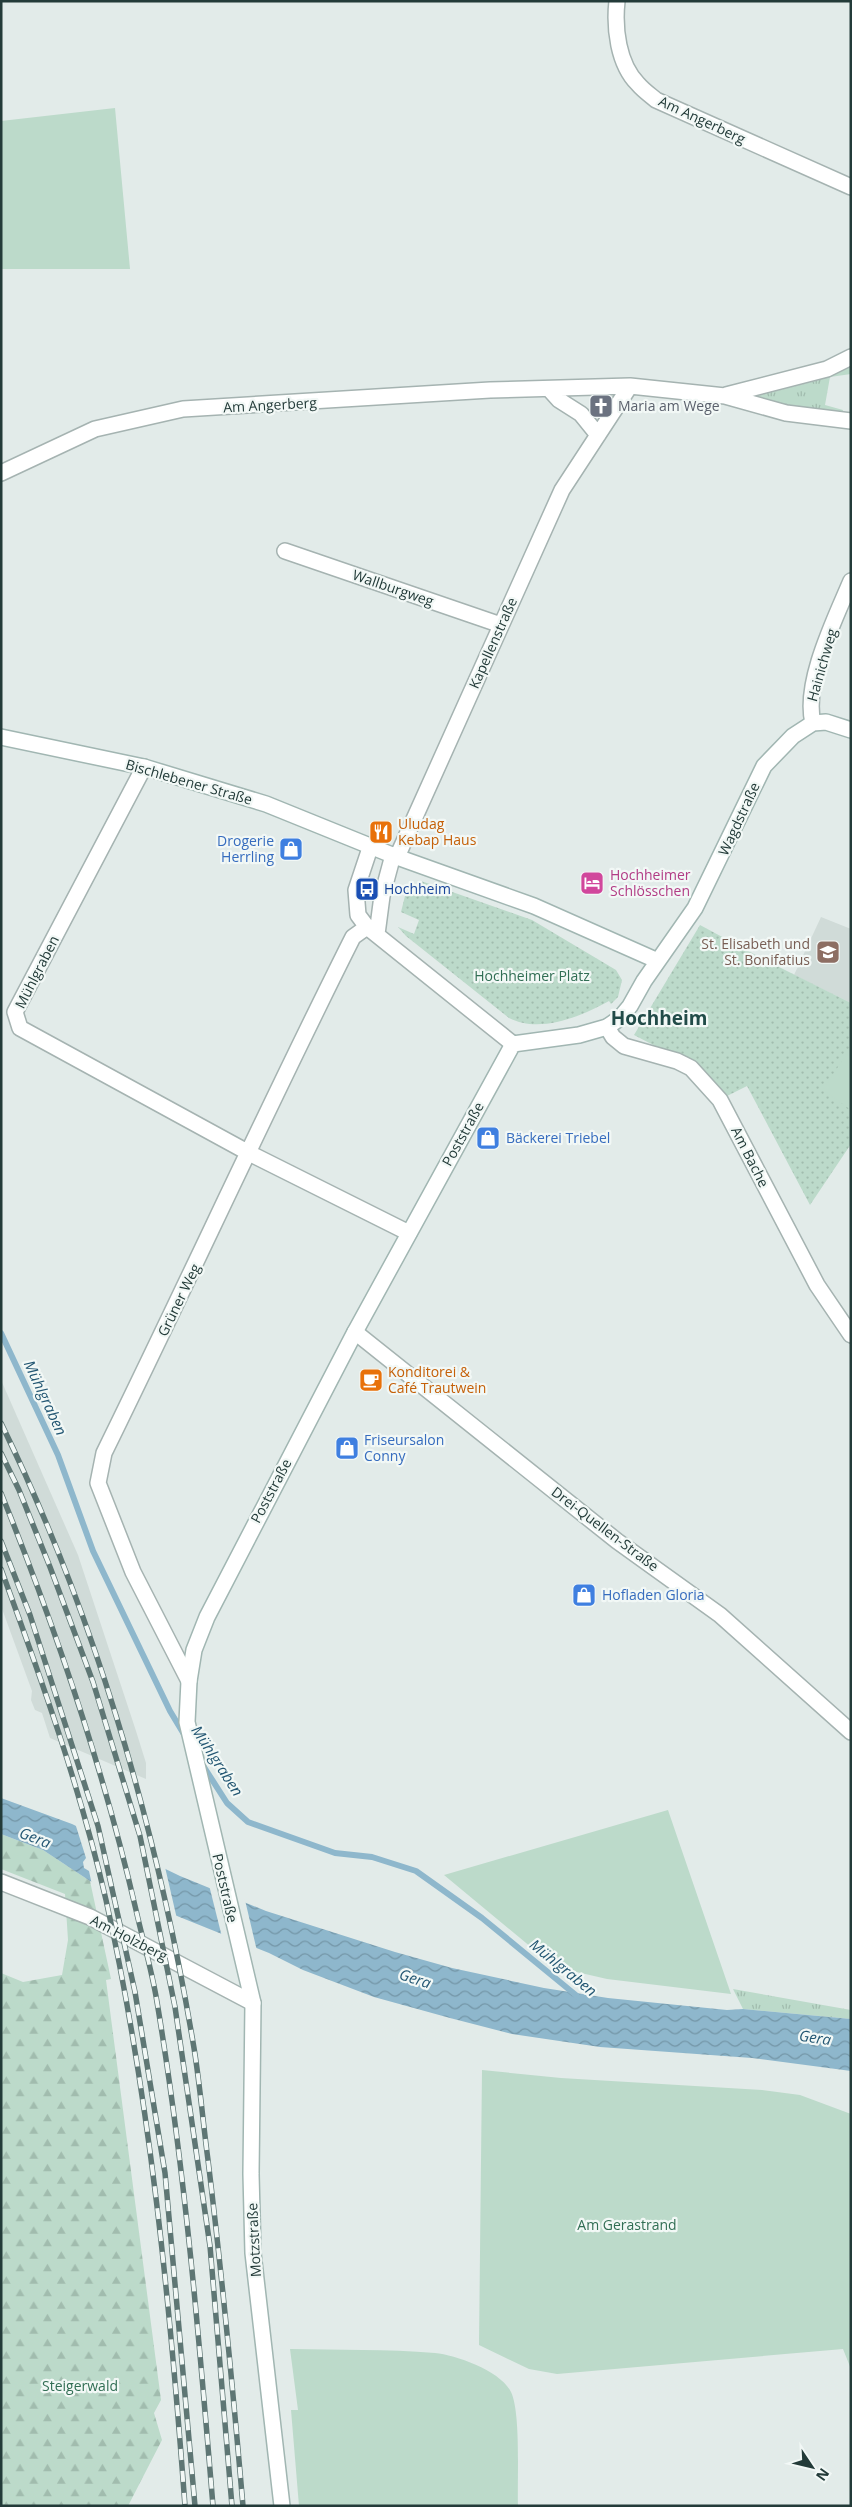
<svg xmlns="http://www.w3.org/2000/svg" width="852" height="2507" viewBox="0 0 852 2507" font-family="'Open Sans',sans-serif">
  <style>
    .built { fill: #d0dbd8 }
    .grass { fill: url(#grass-tufts) }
    .forest { fill: url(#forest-firs) }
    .park { fill: url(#park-dots) }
    .garden { fill: #bcdaca }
    .water { fill: url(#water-waves) }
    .pier { fill: #e2ebe9 }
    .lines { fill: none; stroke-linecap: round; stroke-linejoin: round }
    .stream { stroke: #8eb7cc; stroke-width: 6 }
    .street-casing { stroke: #a5b3b1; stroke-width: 18 }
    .secondary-casing { stroke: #a1b6b2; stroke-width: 18 }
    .street { stroke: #fff; stroke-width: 15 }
    .secondary { stroke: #fff; stroke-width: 15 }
    .rail-casing { stroke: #5e7674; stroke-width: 5.5 }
    .rail { stroke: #f2f8f6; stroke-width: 4; stroke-dasharray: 11; stroke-linecap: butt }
    .labels { text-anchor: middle; stroke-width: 4.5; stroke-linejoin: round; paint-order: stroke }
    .street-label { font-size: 14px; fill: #233b39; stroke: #f2f8f6 }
    .worship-label { font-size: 14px; fill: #5b616d; stroke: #f2f8f6; text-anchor: start }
    .food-label { font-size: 14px; fill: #c56008; stroke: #f2f8f6; text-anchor: start }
    .shop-label { font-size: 14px; fill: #366cbe; stroke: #f2f8f6; text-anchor: start }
    .hotel-label { font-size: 14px; fill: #b23c85; stroke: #f2f8f6; text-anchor: start }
    .transit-label { font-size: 14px; fill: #164399; stroke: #f2f8f6; text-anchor: start }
    .education-label { font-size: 14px; fill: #785e54; stroke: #f2f8f6; text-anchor: end }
    .park-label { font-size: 14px; fill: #316e54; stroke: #f2f8f6 }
    .water-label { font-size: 15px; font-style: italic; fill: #225672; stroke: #f2f8f6 }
    .district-label { font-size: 19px; font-weight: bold; fill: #214b48; stroke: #f2f8f6 }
  </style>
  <defs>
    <pattern id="grass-tufts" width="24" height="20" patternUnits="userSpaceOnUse" patternTransform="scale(1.25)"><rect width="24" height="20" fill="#bcdaca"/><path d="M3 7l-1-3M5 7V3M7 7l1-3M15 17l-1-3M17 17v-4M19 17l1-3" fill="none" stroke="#a1bcae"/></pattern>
    <pattern id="forest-firs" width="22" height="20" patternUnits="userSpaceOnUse" patternTransform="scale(1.25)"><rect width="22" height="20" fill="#bcdaca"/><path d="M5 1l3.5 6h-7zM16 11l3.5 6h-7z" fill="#a1bcae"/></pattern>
    <pattern id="park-dots" width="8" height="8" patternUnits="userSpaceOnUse" patternTransform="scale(1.25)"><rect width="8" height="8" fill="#bcdaca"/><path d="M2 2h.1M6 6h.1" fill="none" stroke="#a1bcae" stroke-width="1.8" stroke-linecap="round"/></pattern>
    <pattern id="water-waves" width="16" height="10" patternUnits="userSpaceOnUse" patternTransform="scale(1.25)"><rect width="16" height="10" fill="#8eb7cc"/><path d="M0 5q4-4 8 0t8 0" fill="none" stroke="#7496a7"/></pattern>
  </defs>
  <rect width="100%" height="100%" fill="#e2ebe9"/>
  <path class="built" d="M 821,917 L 851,929 L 851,1003 L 794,975 Z
    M 1,1380 L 78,1555 L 136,1731 L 146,1763 L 146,1779 L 50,1738 L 42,1713 L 35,1710 L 31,1700 L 32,1691 L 1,1606 Z"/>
  <path class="grass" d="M 851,365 L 851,374 L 830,377 L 825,405 L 843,410 L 842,414 L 774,403 L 752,397 L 819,380 Z
    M 733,1989 L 851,2010 L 851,2019 L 743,2009 Z"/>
  <path class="forest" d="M 1,1834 L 43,1850 L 90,1881 L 111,1979 L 106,1980 L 161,2400 L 154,2413 L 162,2440 L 128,2506 L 1,2506 L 1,1973 L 23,1982 L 62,1975 L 68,1940 L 65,1894 L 1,1869 Z"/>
  <path class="park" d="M 421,881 L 532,920 L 616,970 L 622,980 L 618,997 L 611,1004 L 609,1001 C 582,1016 540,1034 509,1018 L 406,936 L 398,927 L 414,934 L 419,920 L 401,912 L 405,896 L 412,892 L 417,893 Z
    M 700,925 L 765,960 L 851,1003 L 851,1144 L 810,1205 L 747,1086 L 727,1096 L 693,1060 L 673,1051 L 661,1049 L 634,1035 Z"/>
  <path class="garden" d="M 115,108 L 130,269 L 1,269 L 1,121 Z
    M 851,1047 L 851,1110 L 823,1090 Z
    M 668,1810 L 731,1994 L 607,1979 L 555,1967 L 444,1875 Z
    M 482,2070 L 561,2078 L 762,2090 L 800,2095 L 851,2114 L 851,2369 L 843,2349 L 557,2374 L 529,2369 L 479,2345 Z
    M 290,2349 C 338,2350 387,2349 435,2353 C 456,2355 501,2371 511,2392 C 521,2413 517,2479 518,2506 L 299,2506 L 291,2410 L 298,2410 Z"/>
  <path class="water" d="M 1,1798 L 72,1824 L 180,1876 L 266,1911 L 395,1952 L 452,1968 L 544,1988 L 608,1998 L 727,2010 L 743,2009 L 851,2019 L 851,2071 L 752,2058 L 600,2047 L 512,2034 L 450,2018 L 374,1997 L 303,1970 L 269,1953 L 90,1881 L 43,1850 L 1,1834 Z"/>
  <path class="pier" d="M 75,1823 L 165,1867 L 177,1919 L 92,1885 L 89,1871 L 84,1868 L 83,1862 L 86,1858 Z
    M 209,1885 L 245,1900 L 257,1951 L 222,1937 Z"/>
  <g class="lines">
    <path class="stream" d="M 1,1333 L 58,1455 L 93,1551 L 170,1711 L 185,1736
      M 202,1764 L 227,1803 L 248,1822 L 335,1853 L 372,1857 L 416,1871 L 482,1918 L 577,1996"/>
    <g class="street-casing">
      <path id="street" d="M 617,1 C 614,28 618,64 638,84 C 643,90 650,95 656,100 L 851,187
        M 550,390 L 559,400 L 581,414 L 598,435
        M 726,395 L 827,369 L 851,357
        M 1,473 L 95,429 L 183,409 L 490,390 L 630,386 L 725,396 L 786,413 L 851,421
        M 285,551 L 501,625
        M 813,723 C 803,683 835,619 851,581
        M 144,767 L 15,1012 L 20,1028 L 249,1153 L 409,1233
        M 371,845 L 356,890 L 358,915 L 367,927 L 513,1044
        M 397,857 L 562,490 L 630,386
        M 377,934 L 382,896 L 393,855
        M 607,1027 L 613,1037 L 624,1046 L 677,1061 L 691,1068 L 720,1100 L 817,1285 L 851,1335
        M 355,1332 L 617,1541 L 720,1615 L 851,1732
        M 189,1681 L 133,1572 L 98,1483 L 104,1453 C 188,1282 267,1108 353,937 L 367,927
        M 1,1882 L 90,1917 L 253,2003"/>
    </g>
    <g class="secondary-casing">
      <path id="secondary" d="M 1,737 L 144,767 L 266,804 L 397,857 L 534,906 L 658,961
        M 282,2506 L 253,2253 L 251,2174 L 253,2003 L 187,1722 L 189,1681 L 194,1650 L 207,1617 L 355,1332 L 513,1044 L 579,1035 L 607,1027 L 620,1018 L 630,1006 L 644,981 L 695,908 L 764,766 L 793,736 L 813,723 L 826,722 L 851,730"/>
    </g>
    <use href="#street" class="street"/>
    <use href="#secondary" class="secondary"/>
    <g class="rail-casing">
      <path id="rail" d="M 1,1423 C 97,1620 158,1833 194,2048 C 200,2085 203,2123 208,2160 C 222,2275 233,2390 243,2506
        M 1,1453 L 19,1490 L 50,1567 L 93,1682 L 140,1836 L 175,2007 L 210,2246 L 232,2506
        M 1,1493 C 56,1629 103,1767 136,1910 C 143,1941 152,1971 157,2002 C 185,2169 199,2337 213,2506
        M 1,1541 L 30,1615 L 98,1826 L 135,1992 L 165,2173 L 195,2506
        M 1,1569 C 41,1678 80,1787 106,1900 C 150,2098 170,2303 185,2506"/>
    </g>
    <use href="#rail" class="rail"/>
  </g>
  <defs>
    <g id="church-square" transform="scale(1.25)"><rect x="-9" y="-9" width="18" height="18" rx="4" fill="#6b7280" stroke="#f2f8f6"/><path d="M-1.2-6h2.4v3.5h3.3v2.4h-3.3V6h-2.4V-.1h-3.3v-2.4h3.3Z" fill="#fff"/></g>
    <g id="restaurant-square" transform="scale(1.25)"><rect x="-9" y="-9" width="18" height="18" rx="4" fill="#e8710a" stroke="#f2f8f6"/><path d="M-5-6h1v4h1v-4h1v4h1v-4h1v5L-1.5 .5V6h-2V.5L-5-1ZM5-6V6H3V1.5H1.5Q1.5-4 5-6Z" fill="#fff"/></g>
    <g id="shop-square" transform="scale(1.25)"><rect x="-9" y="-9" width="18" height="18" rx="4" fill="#3f7fe0" stroke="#f2f8f6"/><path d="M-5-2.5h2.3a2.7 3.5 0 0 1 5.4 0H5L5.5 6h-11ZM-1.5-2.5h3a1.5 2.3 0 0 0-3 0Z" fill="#fff"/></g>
    <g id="hotel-square" transform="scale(1.25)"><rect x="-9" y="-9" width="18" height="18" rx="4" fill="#d1479c" stroke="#f2f8f6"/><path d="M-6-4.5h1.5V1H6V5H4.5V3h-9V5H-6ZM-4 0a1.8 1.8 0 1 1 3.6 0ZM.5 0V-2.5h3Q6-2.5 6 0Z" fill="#fff"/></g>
    <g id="bus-square" transform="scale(1.25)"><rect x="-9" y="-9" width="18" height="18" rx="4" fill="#1a4fb4" stroke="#f2f8f6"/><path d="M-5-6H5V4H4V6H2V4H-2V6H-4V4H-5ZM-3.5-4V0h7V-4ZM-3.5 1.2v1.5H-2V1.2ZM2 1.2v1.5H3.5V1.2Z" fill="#fff"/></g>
    <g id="school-square" transform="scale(1.25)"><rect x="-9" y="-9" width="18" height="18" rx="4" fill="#8d6e63" stroke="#f2f8f6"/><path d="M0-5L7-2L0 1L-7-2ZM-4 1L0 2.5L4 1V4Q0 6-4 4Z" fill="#fff"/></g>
    <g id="cafe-square" transform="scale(1.25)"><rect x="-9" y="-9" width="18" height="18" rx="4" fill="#e8710a" stroke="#f2f8f6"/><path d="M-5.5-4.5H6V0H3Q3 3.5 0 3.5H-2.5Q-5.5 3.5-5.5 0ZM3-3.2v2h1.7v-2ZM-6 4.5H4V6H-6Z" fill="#fff"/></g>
  </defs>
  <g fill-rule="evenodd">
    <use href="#church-square" x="601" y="406"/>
    <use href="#restaurant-square" x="381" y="832"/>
    <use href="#shop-square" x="291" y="849"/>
    <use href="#hotel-square" x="592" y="883"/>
    <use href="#bus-square" x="367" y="889"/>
    <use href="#school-square" x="828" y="952"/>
    <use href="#shop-square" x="488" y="1138"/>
    <use href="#cafe-square" x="371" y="1380"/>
    <use href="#shop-square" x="347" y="1448"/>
    <use href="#shop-square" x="584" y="1595"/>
  </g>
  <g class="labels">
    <g class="street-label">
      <text transform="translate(702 120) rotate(25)" y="5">Am Angerberg</text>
      <text transform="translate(270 405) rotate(-3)" y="5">Am Angerberg</text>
      <text transform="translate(393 588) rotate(19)" y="5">Wallburgweg</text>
      <text transform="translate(493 643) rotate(-66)" y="5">Kapellenstraße</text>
      <text transform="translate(822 665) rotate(-74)" y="5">Hainichweg</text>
      <text transform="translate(189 782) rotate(16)" y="5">Bischlebener Straße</text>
      <text transform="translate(739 819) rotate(-65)" y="5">Wagdstraße</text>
      <text transform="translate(37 972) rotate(-63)" y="5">Mühlgraben</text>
      <text transform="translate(463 1134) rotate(-61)" y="5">Poststraße</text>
      <text transform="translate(750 1157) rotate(63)" y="5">Am Bache</text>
      <text transform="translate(179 1300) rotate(-64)" y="5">Grüner Weg</text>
      <text transform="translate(271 1491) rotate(-62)" y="5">Poststraße</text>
      <text transform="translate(605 1529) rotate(37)" y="5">Drei-Quellen-Straße</text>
      <text transform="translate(225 1888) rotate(77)" y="5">Poststraße</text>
      <text transform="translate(129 1938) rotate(27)" y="5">Am Holzberg</text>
      <text transform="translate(254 2240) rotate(-93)" y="5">Motzstraße</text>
    </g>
    <g class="worship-label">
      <text x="618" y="411">Maria am Wege</text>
    </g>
    <g class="food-label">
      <text x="398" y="829">Uludag<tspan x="398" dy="16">Kebap Haus</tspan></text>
      <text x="388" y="1377">Konditorei &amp;<tspan x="388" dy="16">Café Trautwein</tspan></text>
    </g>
    <g class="shop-label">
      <text x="274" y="846" text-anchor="end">Drogerie<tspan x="274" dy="16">Herrling</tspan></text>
      <text x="506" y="1143">Bäckerei Triebel</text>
      <text x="364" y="1445">Friseursalon<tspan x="364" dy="16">Conny</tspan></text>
      <text x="602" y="1600">Hofladen Gloria</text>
    </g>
    <g class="hotel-label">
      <text x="610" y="880">Hochheimer<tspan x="610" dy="16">Schlösschen</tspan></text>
    </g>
    <g class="transit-label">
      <text x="384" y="894">Hochheim</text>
    </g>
    <g class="education-label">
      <text x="810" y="949">St. Elisabeth und<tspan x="810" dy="16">St. Bonifatius</tspan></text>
    </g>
    <g class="park-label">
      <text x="532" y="981">Hochheimer Platz</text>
      <text x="627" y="2230">Am Gerastrand</text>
      <text x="80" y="2391">Steigerwald</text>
    </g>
    <g class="water-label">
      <text transform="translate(45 1398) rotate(65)" y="5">Mühlgraben</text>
      <text transform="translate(217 1761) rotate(57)" y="5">Mühlgraben</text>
      <text transform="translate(35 1838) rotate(21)" y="5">Gera</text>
      <text transform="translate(563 1968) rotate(39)" y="5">Mühlgraben</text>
      <text transform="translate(415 1979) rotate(18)" y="5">Gera</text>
      <text transform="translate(815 2038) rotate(9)" y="5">Gera</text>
    </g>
    <g class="district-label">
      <text x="659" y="1025">Hochheim</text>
    </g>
  </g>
  <rect width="852" height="2507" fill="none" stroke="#233b39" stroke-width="5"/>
  <g transform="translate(812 2467) rotate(125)" stroke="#f2f8f6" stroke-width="4" paint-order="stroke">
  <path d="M0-4L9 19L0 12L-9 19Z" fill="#233b39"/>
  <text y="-8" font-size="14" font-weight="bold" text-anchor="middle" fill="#233b39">N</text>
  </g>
</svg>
